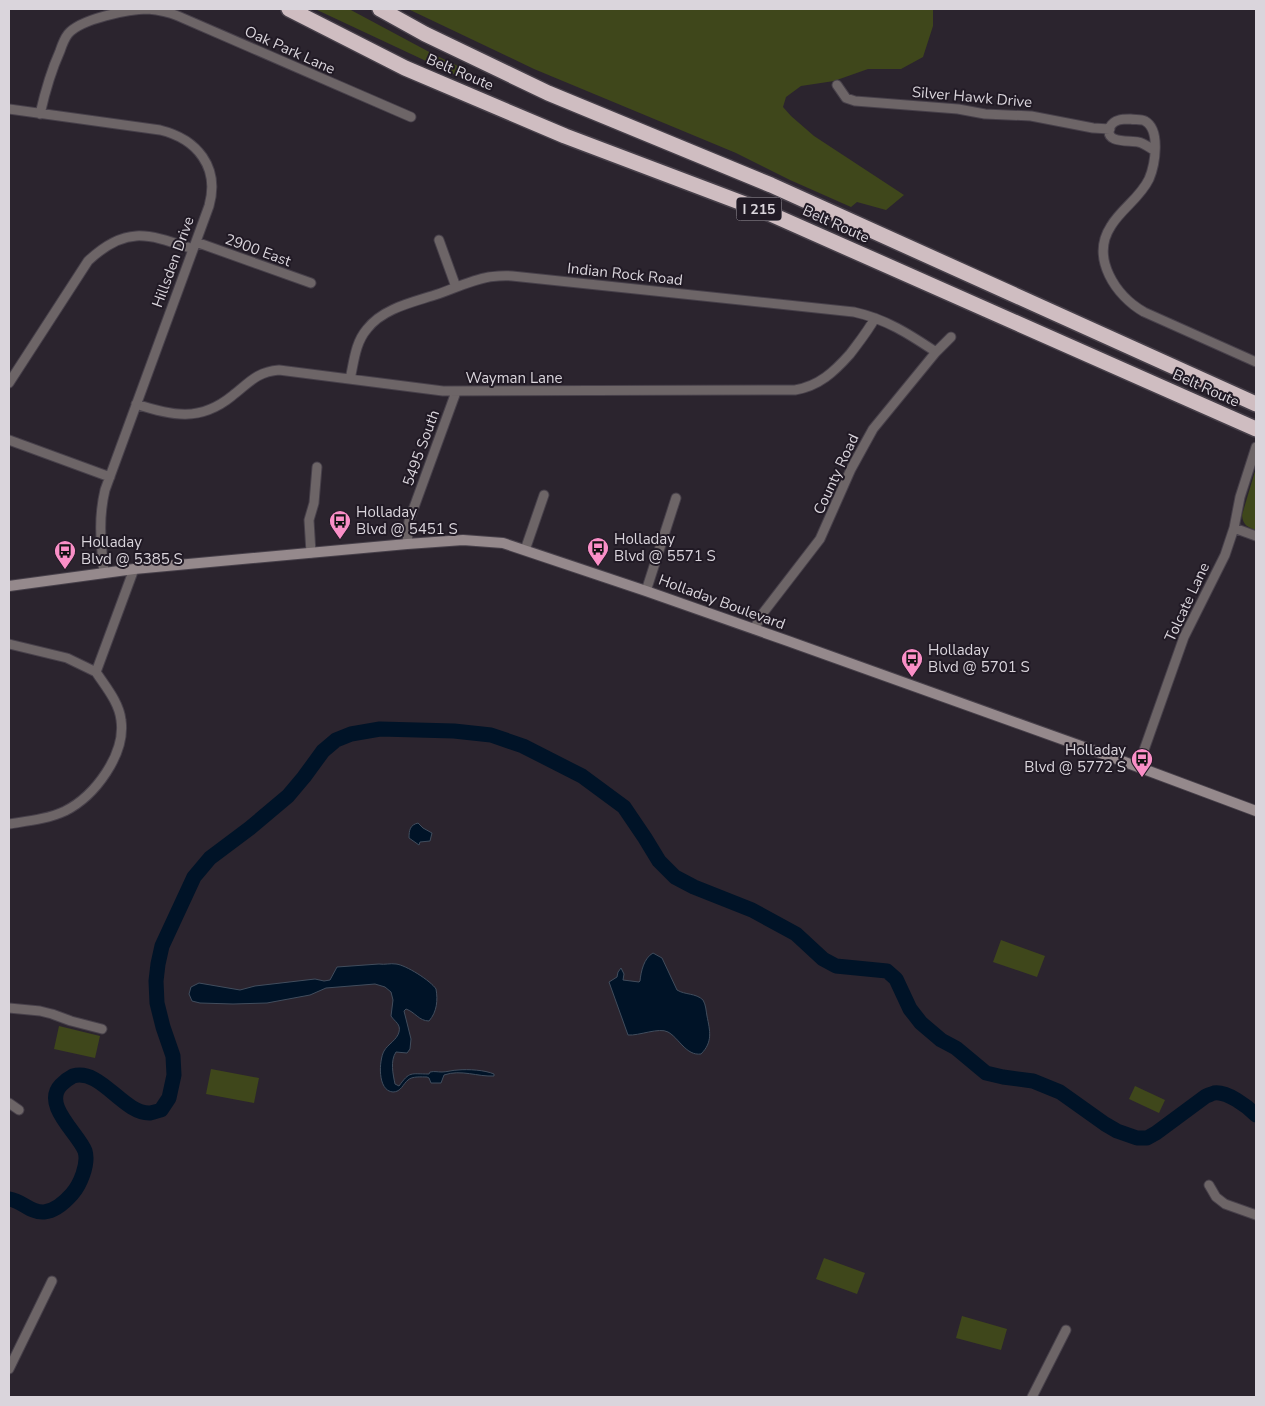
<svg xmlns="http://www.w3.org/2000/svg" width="1265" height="1406" viewBox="0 0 1265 1406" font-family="'Nunito Sans',sans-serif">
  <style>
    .green { fill: #3f471b }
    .water { fill: #001327; stroke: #414d5d }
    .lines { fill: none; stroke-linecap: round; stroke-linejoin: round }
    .river { stroke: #001327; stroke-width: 15 }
    .minor-casing { stroke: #47404a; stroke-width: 11 }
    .secondary-casing { stroke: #47404a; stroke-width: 12 }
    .motorway-casing { stroke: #47404a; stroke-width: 18 }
    .minor { stroke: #6d6567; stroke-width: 9 }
    .secondary { stroke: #95898c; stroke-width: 10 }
    .motorway { stroke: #cfbdc1; stroke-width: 15 }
    .labels { text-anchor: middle; stroke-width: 4; stroke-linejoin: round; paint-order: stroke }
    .shield { fill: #211a25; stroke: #a29da5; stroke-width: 1 }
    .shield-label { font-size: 14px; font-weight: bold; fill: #dad5dc }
    .street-label { font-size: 15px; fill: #dad5dc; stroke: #211a25 }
    .poi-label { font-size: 15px; fill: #dad5dc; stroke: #211a25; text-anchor: start }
  </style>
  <rect width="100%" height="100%" fill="#2b242e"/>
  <path class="green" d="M 315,9 L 349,9 L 433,54 L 472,73 L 458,76 Z
    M 408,9 L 933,9 L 933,26 L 923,57 L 901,69 L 868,69 L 834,81 L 801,86 L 786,97 L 783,107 L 791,116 L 814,136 L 904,195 L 886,210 L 857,202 L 851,207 L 790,180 L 736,153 L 534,69 Z
    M 1256,468 L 1256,530 C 1247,527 1243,525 1242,515 Z
    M 1001,940 L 1045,956 L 1037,977 L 993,962 Z
    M 59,1026 L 100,1036 L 95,1058 L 54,1049 Z
    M 211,1069 L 259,1078 L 254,1103 L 206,1094 Z
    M 1135,1086 L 1165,1100 L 1159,1113 L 1129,1099 Z
    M 824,1258 L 865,1273 L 857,1294 L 816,1279 Z
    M 962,1316 L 1007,1329 L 1001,1350 L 956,1338 Z"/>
  <path class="water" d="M 418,823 L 423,828 L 432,833 L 430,841 L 420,842 L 419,845 L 409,838 C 409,830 410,825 418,823 Z
    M 653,953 L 662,958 L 677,990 C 685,995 696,993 703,1000 C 706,1005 706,1011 707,1016 C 710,1031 713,1042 701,1054 C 686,1056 679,1038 668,1032 C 659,1027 639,1036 628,1035 L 609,982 L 617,977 L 618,972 L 621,968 L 624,974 L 623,980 L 639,982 L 640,981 C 641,971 644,958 653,953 Z
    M 379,964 C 385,965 390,963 396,964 C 406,965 431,981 436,989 C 438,1000 437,1012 429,1021 C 419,1021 415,1012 406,1009 L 404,1011 L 411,1039 L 410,1049 L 407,1053 L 396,1052 C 390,1061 393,1074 395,1084 L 399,1086 C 410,1071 410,1074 429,1074 L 430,1072 C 435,1071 437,1072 442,1072 C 447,1072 453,1070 458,1070 C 468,1069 485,1070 494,1074 L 494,1076 C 478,1077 461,1069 444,1075 L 441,1083 L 431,1083 L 429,1078 L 427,1077 C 422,1077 412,1076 408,1080 C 403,1084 401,1092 393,1092 C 377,1091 379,1060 384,1051 C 388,1044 397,1040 399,1032 C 401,1024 395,1022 391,1016 L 393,1000 L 391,992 L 385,987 L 375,984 L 326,988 L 310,995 L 267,1003 L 233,1004 L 200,1003 L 192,1001 L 189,994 L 191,987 L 199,983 L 240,990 L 255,986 L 315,979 L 324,981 L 330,980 L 337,967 Z"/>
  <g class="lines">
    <path class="river" d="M 9,1199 C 23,1201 30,1213 44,1212 C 54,1211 65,1202 72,1194 C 80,1185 89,1164 85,1151 C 78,1133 42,1105 61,1085 C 64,1082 69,1078 73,1076 C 101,1068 123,1114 150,1113 C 154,1112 158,1111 161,1110 L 169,1098 L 174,1075 L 173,1056 L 163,1027 L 157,1003 L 156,981 L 158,964 L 162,946 L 194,877 L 210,858 L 250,828 L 288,796 L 304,777 L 323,751 L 336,740 L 351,734 L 380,729 L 454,731 L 491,735 L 523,746 L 582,776 L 624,807 L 645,838 L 659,861 L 675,877 L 694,887 L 752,910 L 796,934 L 823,959 L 836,966 L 887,971 L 896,979 L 910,1009 L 921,1023 L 941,1040 L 956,1048 L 986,1073 L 1003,1077 L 1033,1081 L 1060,1092 L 1105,1124 L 1117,1131 L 1137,1138 L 1147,1138 L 1156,1133 L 1206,1096 C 1209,1095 1211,1094 1214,1093 C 1227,1091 1247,1106 1256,1115"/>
    <g class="minor-casing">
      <path id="minor" d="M 837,85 L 846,98 L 855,101 L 958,109 L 985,114 L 1031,116 L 1093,128 L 1110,129
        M 9,109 L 160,130 C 197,139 220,167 209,206 L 105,490 C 98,519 101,543 104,573
        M 40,114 C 45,92 51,71 60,51 C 62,45 64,39 68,34 C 80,19 129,9 148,9 C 159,10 169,12 178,16 L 411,117
        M 1155,151 C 1150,148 1144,143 1138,142 C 1129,140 1104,144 1110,127 C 1112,123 1115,121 1119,120 C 1122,119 1126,119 1130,119 C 1135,120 1141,119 1145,121 C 1161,130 1155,165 1149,179 C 1140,198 1121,209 1111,226 C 1090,258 1116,296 1144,312 L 1256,362
        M 439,240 L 456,287
        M 196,242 L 311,283
        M 350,379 C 354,362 355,343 367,329 C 383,308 414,302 438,294 C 455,288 472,280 489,277 C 497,276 504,275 512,276 L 854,312 C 886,319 909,334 936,352
        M 9,383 L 88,261 C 126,225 148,234 193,249
        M 136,404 C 172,416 200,422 232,396 C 249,383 256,372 279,370 L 443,391 L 795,390 C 819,386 834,372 850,354 C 859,342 868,331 875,318
        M 9,440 L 110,477
        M 1234,528 L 1256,536
        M 407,544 L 409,521 L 456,392
        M 525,550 L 544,495
        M 311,553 L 309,520 L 314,503 L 317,467
        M 646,591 L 676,498
        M 754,629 L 763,613 L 820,539 L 851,469 L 873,429 L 936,352 L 951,337
        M 9,644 L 67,658 L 96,672
        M 1138,767 L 1184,637 L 1225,555 L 1234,528 L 1240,497 L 1256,447
        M 9,824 C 28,821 48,819 65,811 C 95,796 126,754 121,720 C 119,702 105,686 96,672 L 134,569
        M 9,1008 L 40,1011 L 52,1014 L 71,1021 L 102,1029
        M 9,1103 L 19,1110
        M 1209,1185 L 1216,1197 L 1225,1204 L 1256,1215
        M 9,1369 L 52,1281
        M 1032,1397 L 1066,1330"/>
    </g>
    <g class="secondary-casing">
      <path id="secondary" d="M 9,586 L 134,569 L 407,544 L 463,540 L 503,543 L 646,591 L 788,641 L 1106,755 L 1256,811"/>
    </g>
    <g class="motorway-casing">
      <path id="motorway" d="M 289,9 L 405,68 L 565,136 L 766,212 L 1256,429
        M 380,9 L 425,34 L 548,93 L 771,185 L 1256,404"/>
    </g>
    <use href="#minor" class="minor"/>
    <use href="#secondary" class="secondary"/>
    <use href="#motorway" class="motorway"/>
  </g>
  <defs>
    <g id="bus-pin" transform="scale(1.125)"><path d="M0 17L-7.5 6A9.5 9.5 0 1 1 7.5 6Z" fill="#fa8fc7" stroke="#211a25"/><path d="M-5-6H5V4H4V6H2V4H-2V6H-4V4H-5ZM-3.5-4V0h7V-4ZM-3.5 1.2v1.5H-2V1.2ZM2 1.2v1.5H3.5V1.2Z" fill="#111"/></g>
  </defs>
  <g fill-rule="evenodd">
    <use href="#bus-pin" x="340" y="521"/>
    <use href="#bus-pin" x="598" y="548"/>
    <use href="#bus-pin" x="65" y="551"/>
    <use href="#bus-pin" x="912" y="659"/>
    <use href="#bus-pin" x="1142" y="759"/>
  </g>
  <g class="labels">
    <rect class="shield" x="736.5" y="197.5" width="45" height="23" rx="4"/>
    <g class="shield-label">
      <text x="759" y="214">I 215</text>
    </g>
    <g class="street-label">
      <text transform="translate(290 50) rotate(24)" y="5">Oak Park Lane</text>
      <text transform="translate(460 72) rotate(23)" y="5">Belt Route</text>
      <text transform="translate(972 97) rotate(5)" y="5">Silver Hawk Drive</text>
      <text transform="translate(836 224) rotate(24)" y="5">Belt Route</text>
      <text transform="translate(258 250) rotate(20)" y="5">2900 East</text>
      <text transform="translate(173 262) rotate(-70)" y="5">Hillsden Drive</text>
      <text transform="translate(625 274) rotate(6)" y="5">Indian Rock Road</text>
      <text x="514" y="383">Wayman Lane</text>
      <text transform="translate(1206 388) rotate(24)" y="5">Belt Route</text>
      <text transform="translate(421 448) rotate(-70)" y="5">5495 South</text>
      <text transform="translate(836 474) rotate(-65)" y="5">County Road</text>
      <text transform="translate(722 602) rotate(20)" y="5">Holladay Boulevard</text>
      <text transform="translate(1187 602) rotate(-65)" y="5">Tolcate Lane</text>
    </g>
    <g class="poi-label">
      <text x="356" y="517">Holladay<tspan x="356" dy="17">Blvd @ 5451 S</tspan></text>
      <text x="614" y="544">Holladay<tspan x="614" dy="17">Blvd @ 5571 S</tspan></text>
      <text x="81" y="547">Holladay<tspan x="81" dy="17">Blvd @ 5385 S</tspan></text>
      <text x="928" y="655">Holladay<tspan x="928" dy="17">Blvd @ 5701 S</tspan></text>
      <text x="1126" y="755" text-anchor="end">Holladay<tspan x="1126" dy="17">Blvd @ 5772 S</tspan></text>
    </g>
  </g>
  <rect width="1265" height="1406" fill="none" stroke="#dad5dc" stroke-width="20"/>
</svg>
